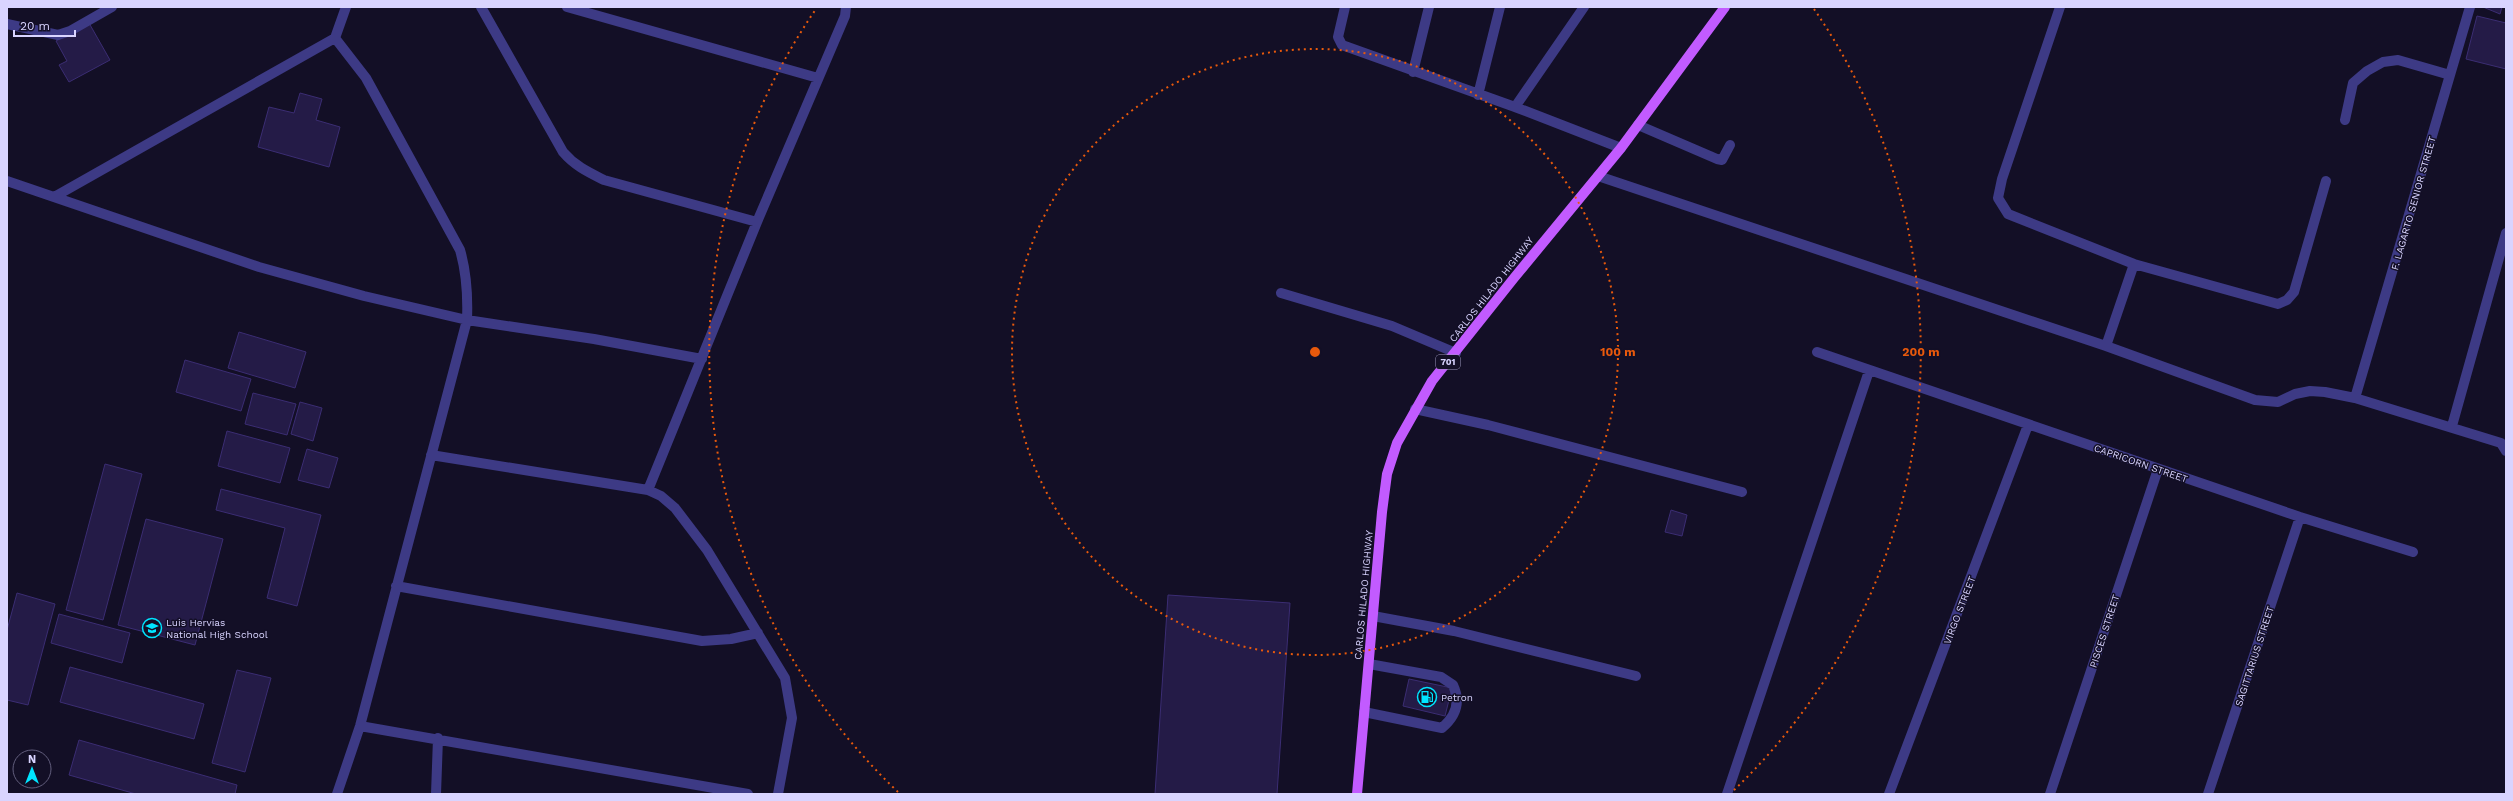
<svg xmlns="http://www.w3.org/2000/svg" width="2513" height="801" viewBox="0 0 2513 801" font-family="'Work Sans',sans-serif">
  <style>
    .building { fill: #241b47; stroke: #3b2d73 }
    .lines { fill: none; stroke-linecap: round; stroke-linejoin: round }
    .minor { stroke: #3d3a85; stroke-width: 10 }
    .major { stroke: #c25bff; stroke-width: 10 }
    .ring { fill: none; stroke: #e8590c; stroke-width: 2; stroke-dasharray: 2 4 }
    .labels { text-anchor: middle; stroke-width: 3; stroke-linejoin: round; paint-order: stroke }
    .shield { fill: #130f26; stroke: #9e99be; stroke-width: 1 }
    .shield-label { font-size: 9px; font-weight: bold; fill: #d9d4ff }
    .street-label { font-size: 10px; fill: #d9d4ff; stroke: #130f26 }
    .poi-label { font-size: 10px; fill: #d9d4ff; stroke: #130f26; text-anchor: start }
    .centre { fill: #e8590c; stroke: #130f26; stroke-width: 2 }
    .ring-label { font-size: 12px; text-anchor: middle; font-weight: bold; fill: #e8590c; stroke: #130f26; stroke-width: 3; stroke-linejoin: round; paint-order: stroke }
  </style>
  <rect width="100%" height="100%" fill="#130f26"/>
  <path class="building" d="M 2483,7 L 2502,7 L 2500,14 Z
    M 2477,16 L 2506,23 L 2506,69 L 2466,59 Z
    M 89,23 L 110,60 L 69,82 L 59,65 L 67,61 L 56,41 Z
    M 300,93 L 322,99 L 316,120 L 340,127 L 329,167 L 258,147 L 269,107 L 294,113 Z
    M 239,332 L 306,352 L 295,388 L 228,368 Z
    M 185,360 L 251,379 L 241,411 L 176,392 Z
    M 253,393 L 296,404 L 287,435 L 245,424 Z
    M 300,402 L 322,408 L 313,441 L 291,434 Z
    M 227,431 L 290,448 L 280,483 L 218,466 Z
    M 307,449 L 338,458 L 329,488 L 298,480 Z
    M 105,464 L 142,474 L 103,620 L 66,610 Z
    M 221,489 L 321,515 L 297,606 L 267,598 L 285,528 L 216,510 Z
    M 1671,510 L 1687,515 L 1682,536 L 1665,532 Z
    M 146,519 L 223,539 L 195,645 L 118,625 Z
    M 17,593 L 55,604 L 28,705 L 7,700 L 7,630 Z
    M 1168,595 L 1290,603 L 1277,794 L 1155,794 Z
    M 59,614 L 130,633 L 122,663 L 51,643 Z
    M 70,667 L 204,704 L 194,739 L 60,702 Z
    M 237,670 L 271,678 L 245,772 L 212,763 Z
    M 1409,679 L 1452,688 L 1445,716 L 1403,706 Z
    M 79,740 L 237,785 L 235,794 L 136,794 L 69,775 Z"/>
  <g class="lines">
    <path class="minor" d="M 481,7 L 563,152 C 575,166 588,172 604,180 L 757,222
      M 567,7 L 818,78
      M 1345,7 L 1338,37 L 1342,45 L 1515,107 L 1621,148
      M 2060,7 L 2002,179 L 1998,198 L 2008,214 L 2134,264 L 2278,304 L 2287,300 L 2294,292 L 2326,181
      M 7,24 L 58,35 L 70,31 L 112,7
      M 1413,72 L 1429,7
      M 1478,95 L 1500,7
      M 1515,107 L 1584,7
      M 2345,120 L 2353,83 L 2367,71 L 2383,62 L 2398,60 L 2450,75
      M 1638,125 L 1717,159 L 1722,160 L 1730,145
      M 1598,176 L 2106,346 L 2255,400 L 2278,402 L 2295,394 L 2310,391 L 2325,392 L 2355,398 L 2501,443 L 2506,451
      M 7,181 L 259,267 L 364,296 L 467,320 L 594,339 L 702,359
      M 54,197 L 335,38
      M 1281,293 L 1392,326 L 1456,353
      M 2106,346 L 2134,264
      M 1817,352 L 2300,517 L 2413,552
      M 2355,398 L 2470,7
      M 1415,409 L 1488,425 L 1742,492
      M 2452,426 L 2506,233
      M 431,455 L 648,490
      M 396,586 L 702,641 L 731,639 L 758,633
      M 1373,616 L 1454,631 L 1636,676
      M 1364,712 L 1442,728 C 1456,716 1461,702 1453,685 L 1441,677 L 1369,664
      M 360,726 L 748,794
      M 337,794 L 360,726 L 467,320 C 468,295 467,274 460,250 L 366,78 L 335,38 L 346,7
      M 436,794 L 438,738
      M 778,794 L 792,718 L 785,678 L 707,550 L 675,508 L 661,496 L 648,490 L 757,222 L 845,16 L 846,7
      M 1727,794 L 1869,371
      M 1889,794 L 2028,425
      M 2050,794 L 2158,469
      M 2208,794 L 2300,517"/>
    <path class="major" d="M 1357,794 L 1382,512 L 1387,474 L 1397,443 L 1432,381 L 1514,278 L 1621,148 L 1725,7"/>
  </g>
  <g class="ring">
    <circle cx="1315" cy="352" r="303"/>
    <path d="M898 792A606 606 0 0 1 816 9M1814 9A606 606 0 0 1 1732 792"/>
  </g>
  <defs>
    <g id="school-ring" transform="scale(1)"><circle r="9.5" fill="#130f26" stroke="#00e5ff" stroke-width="1.5"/><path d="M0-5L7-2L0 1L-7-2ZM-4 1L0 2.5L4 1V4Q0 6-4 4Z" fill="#00e5ff"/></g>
    <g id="fuel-ring" transform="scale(1)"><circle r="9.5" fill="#130f26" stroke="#00e5ff" stroke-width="1.5"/><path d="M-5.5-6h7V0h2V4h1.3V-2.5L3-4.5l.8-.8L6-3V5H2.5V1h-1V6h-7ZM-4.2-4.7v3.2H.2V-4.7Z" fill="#00e5ff"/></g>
  </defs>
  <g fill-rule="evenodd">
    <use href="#school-ring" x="152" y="628"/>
    <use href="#fuel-ring" x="1427" y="697"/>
  </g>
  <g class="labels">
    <rect class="shield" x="1436" y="355" width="24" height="14" rx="3"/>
    <g class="shield-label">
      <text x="1448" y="365">701</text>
    </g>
    <g class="street-label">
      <text transform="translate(2413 203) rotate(-74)" y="4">F. LAGARTO SENIOR STREET</text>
      <text transform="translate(1491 289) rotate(-52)" y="4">CARLOS HILADO HIGHWAY</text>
      <text transform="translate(2141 463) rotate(19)" y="4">CAPRICORN STREET</text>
      <text transform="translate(1363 595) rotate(-85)" y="4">CARLOS HILADO HIGHWAY</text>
      <text transform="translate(1959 610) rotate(-69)" y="4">VIRGO STREET</text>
      <text transform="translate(2104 631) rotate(-72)" y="4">PISCES STREET</text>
      <text transform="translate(2254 656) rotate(-72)" y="4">SAGITTARIUS STREET</text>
    </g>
    <g class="poi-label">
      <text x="166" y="626">Luis Hervias<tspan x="166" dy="12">National High School</tspan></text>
      <text x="1441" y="701">Petron</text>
    </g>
  </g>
  <circle cx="1315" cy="352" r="6" class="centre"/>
  <g class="ring-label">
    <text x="1618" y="356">100 m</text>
    <text x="1921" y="356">200 m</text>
  </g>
  <rect width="2513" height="801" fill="none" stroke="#d9d4ff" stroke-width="16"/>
  <g transform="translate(32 769)"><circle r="19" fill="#130f26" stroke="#625e7d"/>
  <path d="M0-3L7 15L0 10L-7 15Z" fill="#00e5ff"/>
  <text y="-6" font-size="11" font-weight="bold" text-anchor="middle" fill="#d9d4ff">N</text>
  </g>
  <path d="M14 30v6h61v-6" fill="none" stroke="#d9d4ff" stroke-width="2"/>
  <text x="20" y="30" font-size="12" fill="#d9d4ff" stroke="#130f26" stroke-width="3" paint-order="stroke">20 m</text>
</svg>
